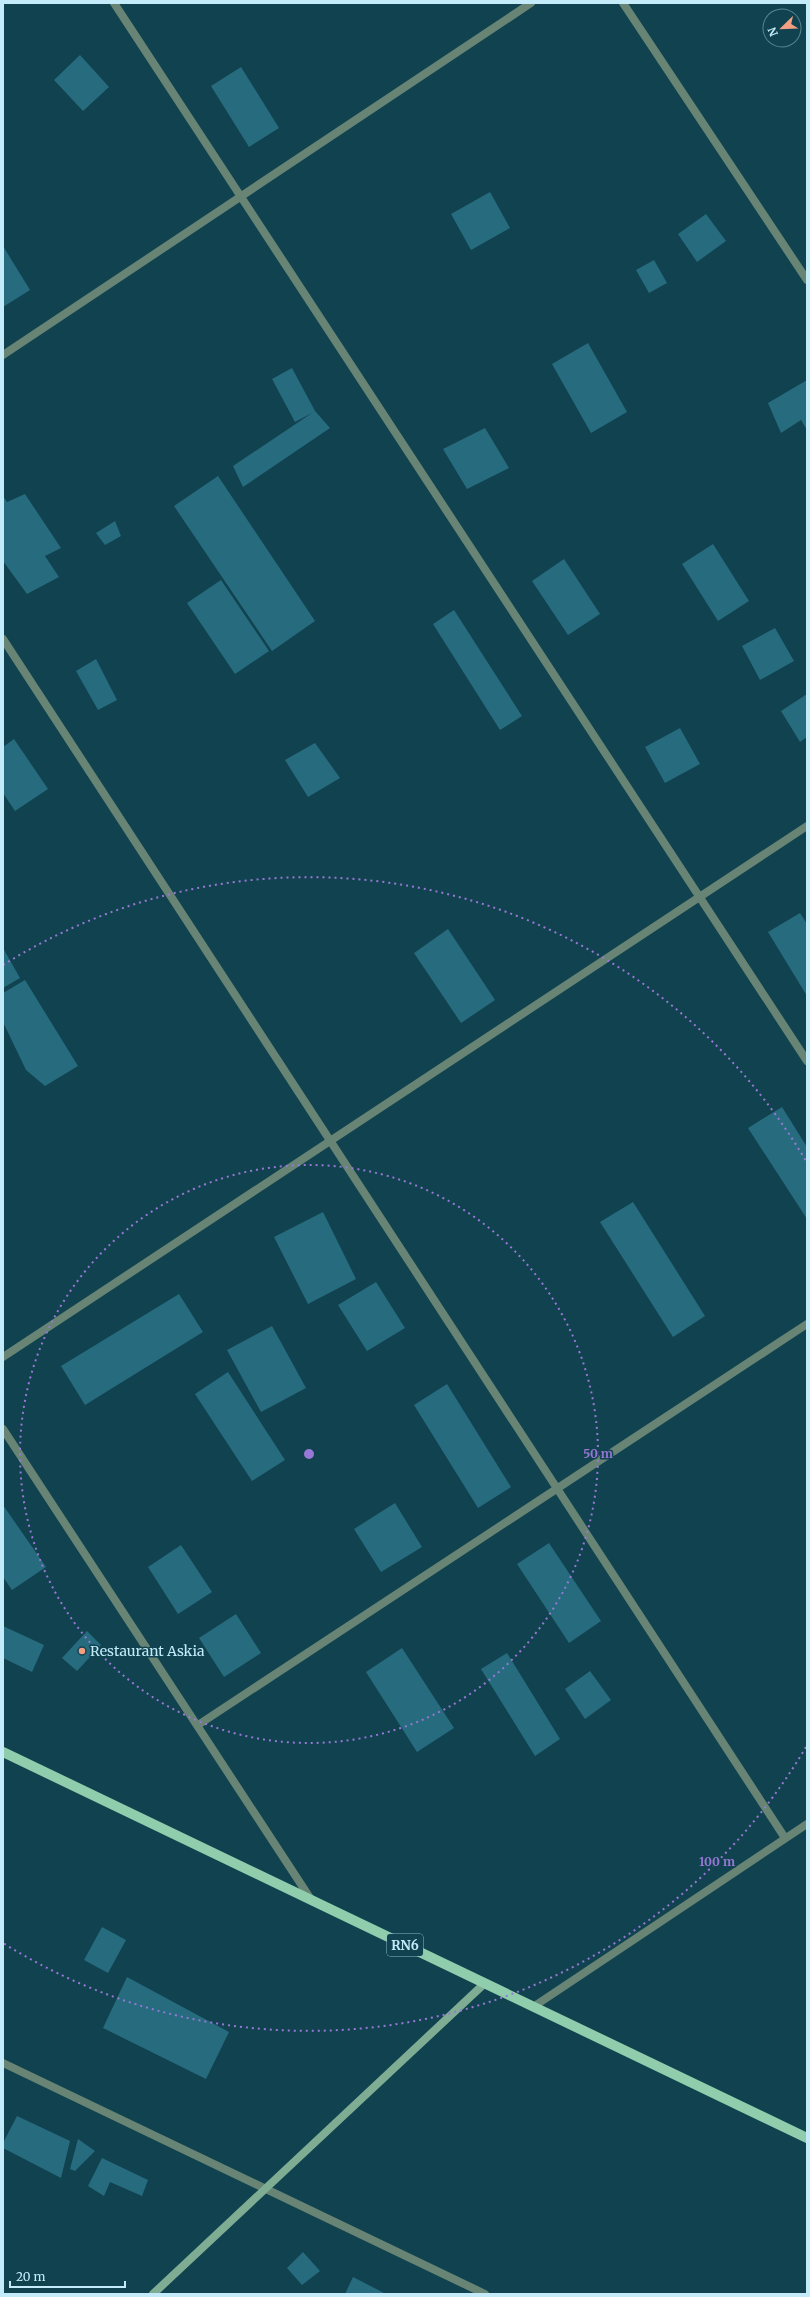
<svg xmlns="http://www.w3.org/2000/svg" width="810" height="2297" viewBox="0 0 810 2297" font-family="Merriweather,serif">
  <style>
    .building { fill: #276b7f }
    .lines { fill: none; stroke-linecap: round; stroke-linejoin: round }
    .street { stroke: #678474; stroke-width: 8 }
    .secondary { stroke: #7ead94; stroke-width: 8 }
    .primary { stroke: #8fcdac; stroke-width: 10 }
    .ring { fill: none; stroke: #9878d7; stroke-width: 2; stroke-dasharray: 2 4 }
    .poi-dot { fill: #f2a081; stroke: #11424f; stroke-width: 1.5 }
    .labels { text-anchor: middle; stroke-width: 3; stroke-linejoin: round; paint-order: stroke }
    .shield { fill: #11424f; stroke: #8eb8c7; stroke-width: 1 }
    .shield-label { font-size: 13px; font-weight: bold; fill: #c3ebfa }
    .poi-label { font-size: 14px; fill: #c3ebfa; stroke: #11424f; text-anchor: start }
    .centre { fill: #9878d7; stroke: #11424f; stroke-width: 2 }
    .ring-label { font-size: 12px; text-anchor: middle; font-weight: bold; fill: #9878d7; stroke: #11424f; stroke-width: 3; stroke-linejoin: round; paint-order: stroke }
  </style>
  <rect width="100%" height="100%" fill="#11424f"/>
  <path class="building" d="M 80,55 L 109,87 L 83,111 L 54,80 Z
    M 241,67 L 279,128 L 249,147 L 211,86 Z
    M 490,192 L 510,228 L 471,250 L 451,214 Z
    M 706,214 L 726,241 L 697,262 L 678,234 Z
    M 3,246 L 30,290 L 3,307 Z
    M 654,260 L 667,283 L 649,293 L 636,270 Z
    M 588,343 L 627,412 L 591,433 L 552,364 Z
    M 292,368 L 315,411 L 330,428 L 243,487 L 233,466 L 312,413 L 295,422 L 272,379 Z
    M 807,380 L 807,430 L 801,420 L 781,433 L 768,403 Z
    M 485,428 L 509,468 L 467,489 L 443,449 Z
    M 218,476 L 315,621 L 272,651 L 174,506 Z
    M 25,494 L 61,548 L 45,556 L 59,577 L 27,594 L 3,561 L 3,496 L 7,502 Z
    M 115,521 L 121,536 L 105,545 L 96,533 Z
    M 713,544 L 749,601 L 718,621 L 682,564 Z
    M 564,559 L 600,614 L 568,635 L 532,581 Z
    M 221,580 L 269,651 L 235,674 L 187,603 Z
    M 454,610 L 522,716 L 500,730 L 433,624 Z
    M 775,628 L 794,661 L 760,680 L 742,646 Z
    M 96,659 L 117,700 L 98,710 L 76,671 Z
    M 807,694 L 807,737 L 800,742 L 781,711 Z
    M 680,728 L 700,764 L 665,783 L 645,747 Z
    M 14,739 L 48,789 L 15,811 L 3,793 L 3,747 Z
    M 315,743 L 340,778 L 308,797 L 285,760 Z
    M 800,913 L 807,924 L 807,996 L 768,932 Z
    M 448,929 L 495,1000 L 461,1023 L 414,953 Z
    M 3,948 L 20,978 L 3,988 Z
    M 25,980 L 78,1066 L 45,1086 L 26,1070 L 3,1022 L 3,993 Z
    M 782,1107 L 807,1147 L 807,1219 L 748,1128 Z
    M 633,1202 L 705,1316 L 673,1337 L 600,1222 Z
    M 323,1212 L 356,1279 L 308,1304 L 274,1237 Z
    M 376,1282 L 405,1328 L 367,1351 L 338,1305 Z
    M 179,1294 L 203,1332 L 85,1405 L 61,1366 Z
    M 272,1326 L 306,1388 L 261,1412 L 227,1350 Z
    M 228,1372 L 285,1460 L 252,1481 L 195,1394 Z
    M 447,1384 L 511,1487 L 478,1508 L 414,1405 Z
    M 395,1503 L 422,1547 L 381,1572 L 354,1529 Z
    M 3,1505 L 46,1567 L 12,1590 L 3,1577 Z
    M 549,1543 L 601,1621 L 569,1643 L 517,1564 Z
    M 181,1545 L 212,1592 L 178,1614 L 148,1567 Z
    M 236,1614 L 261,1653 L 224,1677 L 199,1638 Z
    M 3,1626 L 44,1645 L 32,1672 L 3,1658 Z
    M 87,1631 L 101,1645 L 77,1671 L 62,1658 Z
    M 402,1648 L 454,1728 L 417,1752 L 366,1672 Z
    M 507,1653 L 560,1739 L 535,1756 L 481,1669 Z
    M 590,1671 L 611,1700 L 585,1719 L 565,1689 Z
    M 102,1927 L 126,1940 L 108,1973 L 84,1960 Z
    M 127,1977 L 229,2032 L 206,2079 L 103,2028 Z
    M 17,2116 L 70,2141 L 61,2178 L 3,2148 L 3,2143 Z
    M 78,2139 L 95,2151 L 75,2171 L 70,2169 Z
    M 102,2158 L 148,2180 L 142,2196 L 110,2182 L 104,2196 L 88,2186 Z
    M 303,2252 L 320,2271 L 302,2285 L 287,2268 Z
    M 353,2277 L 386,2294 L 345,2294 Z"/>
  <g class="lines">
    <path class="street" d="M 114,3 L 807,1061
      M 623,3 L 807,280
      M 3,355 L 531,3
      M 3,639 L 785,1838
      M 3,1357 L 807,826
      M 3,1429 L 312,1901
      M 198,1725 L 807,1324
      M 533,2007 L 807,1824
      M 3,2063 L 485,2294"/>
    <path class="secondary" d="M 153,2294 L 485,1983"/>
    <path class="primary" d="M 3,1752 L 807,2138"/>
  </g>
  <g class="ring">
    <circle cx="309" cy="1454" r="289"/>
    <path d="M806 1747A577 577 0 0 1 3 1943M3 965A577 577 0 0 1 806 1161"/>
  </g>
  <circle class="poi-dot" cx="82" cy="1651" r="4"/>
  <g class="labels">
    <rect class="shield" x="387" y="1934" width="36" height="22" rx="3"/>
    <g class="shield-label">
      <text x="405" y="1950">RN6</text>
    </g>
    <g class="poi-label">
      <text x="90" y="1656">Restaurant Askia</text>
    </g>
  </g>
  <circle cx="309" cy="1454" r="6" class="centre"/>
  <g class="ring-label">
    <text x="598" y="1458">50 m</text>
    <text x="717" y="1866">100 m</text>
  </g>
  <rect width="810" height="2297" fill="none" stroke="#c3ebfa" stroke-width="8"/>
  <g transform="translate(782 28) rotate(247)"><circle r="19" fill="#11424f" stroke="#588693"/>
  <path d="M0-3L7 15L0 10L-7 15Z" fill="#f2a081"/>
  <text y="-6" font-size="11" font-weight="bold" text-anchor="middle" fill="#c3ebfa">N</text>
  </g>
  <path d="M10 2281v6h115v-6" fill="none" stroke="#c3ebfa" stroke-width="2"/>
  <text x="16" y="2281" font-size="12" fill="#c3ebfa" stroke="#11424f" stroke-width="3" paint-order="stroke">20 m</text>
</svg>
